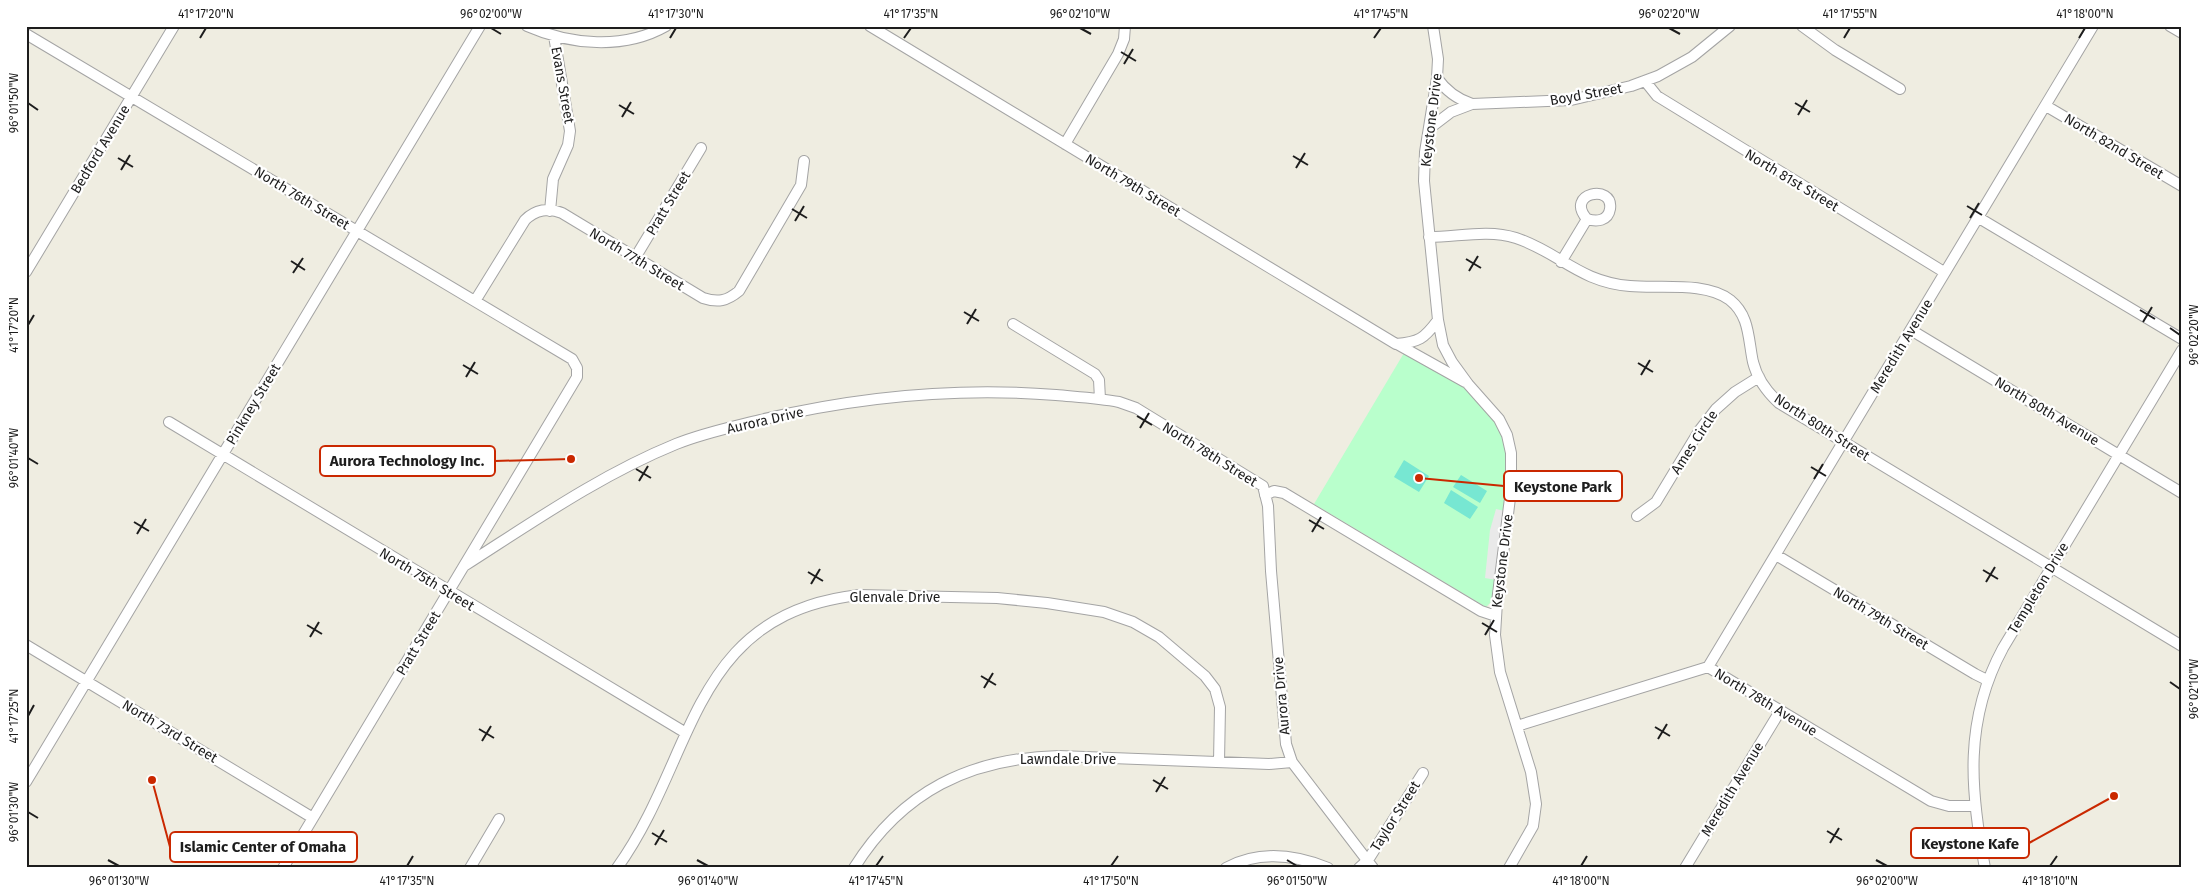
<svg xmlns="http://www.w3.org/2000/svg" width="2208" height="894" viewBox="0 0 2208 894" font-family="'Fira Sans',sans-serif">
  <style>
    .park { fill: #b9ffcc }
    .pitch { fill: #77e7d2 }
    .parking { fill: #e9e9e9 }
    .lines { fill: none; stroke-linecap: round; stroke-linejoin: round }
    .minor-casing { stroke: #a4a4a4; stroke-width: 12 }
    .minor { stroke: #fff; stroke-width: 10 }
    .ticks { fill: none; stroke: #1d1d1d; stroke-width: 2 }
    .labels { text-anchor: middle; stroke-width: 4.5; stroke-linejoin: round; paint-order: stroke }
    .street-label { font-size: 14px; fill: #1d1d1d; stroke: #fff }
    .leader { fill: none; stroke: #ca2800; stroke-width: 2 }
    .callout-dot { fill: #ca2800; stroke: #fff; stroke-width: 2 }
    .callout { fill: #fff; stroke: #ca2800; stroke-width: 2 }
    .callout-label { font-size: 15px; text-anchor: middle; font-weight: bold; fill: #1d1d1d }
    .neatline { fill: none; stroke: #1d1d1d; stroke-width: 2 }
    .ticks-label { font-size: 12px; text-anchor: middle; fill: #1d1d1d }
  </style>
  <rect width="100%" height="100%" fill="#efede1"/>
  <path class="park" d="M 1404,353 C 1425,365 1453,377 1470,392 C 1483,404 1496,418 1502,434 C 1517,474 1498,558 1492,601 L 1486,607 L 1314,504 Z"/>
  <path class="pitch" d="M 1404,460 L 1429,476 L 1419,492 L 1394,477 Z
    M 1461,475 L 1487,491 L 1480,503 L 1453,487 Z
    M 1451,490 L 1478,507 L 1470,519 L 1444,503 Z"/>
  <path class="parking" d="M 1496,509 L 1505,511 L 1496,580 L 1485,578 L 1490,530 Z"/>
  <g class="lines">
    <g class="minor-casing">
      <path id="minor" d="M 527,26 C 570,45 624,50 666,26
        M 870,26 L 1396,344 C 1419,342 1424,339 1438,320
        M 1433,26 L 1438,59 L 1437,78 L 1425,152 L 1424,181 L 1438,320 L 1443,345 L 1452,362 L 1468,384 L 1499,419 L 1507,435 L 1511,453 L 1511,490 L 1497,602 L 1495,635 L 1500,672 L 1531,772 L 1536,804 L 1533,826 L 1509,868
        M 1802,26 L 1835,50 L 1900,89
        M 2170,26 L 2182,33
        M 26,34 L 572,359 L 577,368 L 577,377 L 283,868
        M 1437,78 C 1446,91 1457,99 1472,104
        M 1645,81 L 1657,96 L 1944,272
        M 2046,106 L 2182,186
        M 1430,128 L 1451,112 L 1472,104 L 1571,100 L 1631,86 L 1658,76 L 1692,57 L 1730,26
        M 1065,144 L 1118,54 L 1124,39 L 1125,26
        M 550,211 L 553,179 L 568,145 L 570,131 L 554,36
        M 1979,218 L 2182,339
        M 1429,237 C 1458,237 1487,229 1516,238 C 1559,252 1579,282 1630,286 C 1659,289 1705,281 1730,300 C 1750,316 1748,339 1753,362 C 1757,378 1767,392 1779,403 L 2182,646
        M 635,258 L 701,148
        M 1561,262 L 1587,219 C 1597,222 1608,221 1610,209 C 1614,183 1564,193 1587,219
        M 26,272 L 174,26
        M 475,301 L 525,220 C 535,210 549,207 562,213 L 703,298 C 718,303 727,301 739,291 L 801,185 L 804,161
        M 1013,324 L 1095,374 L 1099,380 L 1100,399
        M 1911,330 L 2182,493
        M 1397,344 L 1465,382
        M 169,422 L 686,733
        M 1265,495 L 1274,491 L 1284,493 L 1481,611 L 1496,616
        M 1637,516 L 1656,502 L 1699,431 L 1716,409 L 1735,392 L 1759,377
        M 1776,555 L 1975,674 L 1987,680
        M 464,566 C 533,522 600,475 676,444 C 703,433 732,427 760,420 C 857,397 956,387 1056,395 C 1077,397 1098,398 1119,402 L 1136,408 L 1263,486 L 1268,506 L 1271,571 L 1286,744 L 1292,762 L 1373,868
        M 26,645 L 313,818
        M 1708,667 L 2093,26
        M 1517,726 L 1708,667 L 1931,801 L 1949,806 L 1975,806
        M 26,782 L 480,26
        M 470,868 L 499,819
        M 617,868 C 697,757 689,614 859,595 L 997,598 L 1047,603 L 1104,612 L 1133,622 L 1159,637 L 1205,676 L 1215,689 L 1220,707 L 1219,762
        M 854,868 C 902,791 970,758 1059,756 L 1269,764 L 1292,762
        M 1226,868 C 1259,850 1296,855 1328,868
        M 1359,868 L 1368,860 L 1423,773
        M 1685,868 L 1780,711
        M 1985,868 C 1970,790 1964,720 2003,648 L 2182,350"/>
    </g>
    <use href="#minor" class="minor"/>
  </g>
  <path class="ticks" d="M 491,28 L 501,34M 1080,28 L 1091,34M 1669,28 L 1680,34M 200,38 L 206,28M 670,38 L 676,28M 904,38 L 911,28M 1374,38 L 1381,28M 1844,38 L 1850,28M 2079,38 L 2085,28M 1121,52 L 1136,61M 1124,64 L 1133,49M 28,103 L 38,110M 1795,103 L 1810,112M 619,105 L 634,114M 1798,115 L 1807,100M 622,117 L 631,102M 1293,156 L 1308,165M 118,158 L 133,167M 1296,168 L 1305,153M 121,170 L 130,155M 1967,206 L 1982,215M 792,209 L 807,218M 1970,218 L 1979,203M 795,221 L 804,206M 1466,259 L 1481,268M 291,261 L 305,270M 1469,271 L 1478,256M 293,273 L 303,258M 2140,310 L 2155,319M 964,312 L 979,321M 2143,322 L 2152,307M 967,324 L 976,309M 28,325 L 34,315M 2170,328 L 2180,335M 1638,363 L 1653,372M 463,365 L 478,374M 1641,375 L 1650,360M 466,377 L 475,362M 1137,416 L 1152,425M 1140,428 L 1149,413M 28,458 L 38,464M 1811,467 L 1826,476M 636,469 L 651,478M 1814,479 L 1823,464M 639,481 L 648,466M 1309,520 L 1324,529M 134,522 L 149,531M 1312,532 L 1321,517M 137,534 L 146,519M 1983,570 L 1998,579M 808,572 L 823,581M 1986,582 L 1995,567M 811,584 L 820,569M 1482,623 L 1497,632M 307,625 L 322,634M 1485,635 L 1494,620M 310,637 L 319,622M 981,676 L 996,685M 2170,682 L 2180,689M 984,688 L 993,673M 28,716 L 34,705M 1655,727 L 1670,736M 479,729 L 494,738M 1658,739 L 1667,724M 482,741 L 491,726M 1153,780 L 1168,789M 1156,792 L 1165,777M 28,812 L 38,818M 1827,831 L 1842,840M 652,833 L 667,842M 1830,843 L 1839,828M 655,845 L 664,830M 108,860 L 119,866M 697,860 L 708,866M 1287,860 L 1297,866M 1876,860 L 1887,866M 407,866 L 413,856M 876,866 L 883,856M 1111,866 L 1118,856M 1581,866 L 1587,856M 2050,866 L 2057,856"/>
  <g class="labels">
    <g class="street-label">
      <text transform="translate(563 85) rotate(80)" y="5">Evans Street</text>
      <text transform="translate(1586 94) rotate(-10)" y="5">Boyd Street</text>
      <text transform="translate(1431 120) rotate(-83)" y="5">Keystone Drive</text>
      <text transform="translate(2114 146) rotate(31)" y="5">North 82nd Street</text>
      <text transform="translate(100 149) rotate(-59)" y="5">Bedford Avenue</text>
      <text transform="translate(1792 180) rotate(31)" y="5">North 81st Street</text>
      <text transform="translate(1133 185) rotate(31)" y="5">North 79th Street</text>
      <text transform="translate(302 198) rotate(31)" y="5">North 76th Street</text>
      <text transform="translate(668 203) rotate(-59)" y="5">Pratt Street</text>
      <text transform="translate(637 259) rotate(31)" y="5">North 77th Street</text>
      <text transform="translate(1901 346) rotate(-59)" y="5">Meredith Avenue</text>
      <text transform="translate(253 404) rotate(-59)" y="5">Pinkney Street</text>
      <text transform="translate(2047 411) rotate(31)" y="5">North 80th Avenue</text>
      <text transform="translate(765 420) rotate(-13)" y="5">Aurora Drive</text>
      <text transform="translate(1822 427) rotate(33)" y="5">North 80th Street</text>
      <text transform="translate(1694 442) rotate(-57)" y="5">Ames Circle</text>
      <text transform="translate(1210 454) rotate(32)" y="5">North 78th Street</text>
      <text transform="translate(1502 561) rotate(-83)" y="5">Keystone Drive</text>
      <text transform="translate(427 579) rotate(31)" y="5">North 75th Street</text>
      <text transform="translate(2038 588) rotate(-59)" y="5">Templeton Drive</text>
      <text x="895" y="602">Glenvale Drive</text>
      <text transform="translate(1881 618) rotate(31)" y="5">North 79th Street</text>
      <text transform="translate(418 643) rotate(-59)" y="5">Pratt Street</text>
      <text transform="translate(1281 696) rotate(-95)" y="5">Aurora Drive</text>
      <text transform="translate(1766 702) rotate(31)" y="5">North 78th Avenue</text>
      <text transform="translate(170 731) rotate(31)" y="5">North 73rd Street</text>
      <text x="1068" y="764">Lawndale Drive</text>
      <text transform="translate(1732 789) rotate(-59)" y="5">Meredith Avenue</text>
      <text transform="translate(1395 816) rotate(-58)" y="5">Taylor Street</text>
    </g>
  </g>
  <path class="leader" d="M571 459L495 461M1419 478L1504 486M2114 796L2029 843M152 780L170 847"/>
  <g class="callout-dot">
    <circle cx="571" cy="459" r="5"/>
    <circle cx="1419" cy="478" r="5"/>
    <circle cx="2114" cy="796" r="5"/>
    <circle cx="152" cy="780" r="5"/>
  </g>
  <g class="callout">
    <rect x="320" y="446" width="175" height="30" rx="5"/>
    <rect x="1504" y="471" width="118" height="30" rx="5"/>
    <rect x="1911" y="828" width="118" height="30" rx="5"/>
    <rect x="170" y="832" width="187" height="30" rx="5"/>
  </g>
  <g class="callout-label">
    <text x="407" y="466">Aurora Technology Inc.</text>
    <text x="1563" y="492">Keystone Park</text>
    <text x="1970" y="849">Keystone Kafe</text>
    <text x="263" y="852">Islamic Center of Omaha</text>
  </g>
  <rect width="2208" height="894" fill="none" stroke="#ffffff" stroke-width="55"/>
  <rect x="28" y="28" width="2152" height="838" class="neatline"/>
  <g class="ticks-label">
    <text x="206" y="18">41°17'20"N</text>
    <text x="491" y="18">96°02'00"W</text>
    <text x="676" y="18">41°17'30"N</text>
    <text x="911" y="18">41°17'35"N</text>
    <text x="1080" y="18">96°02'10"W</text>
    <text x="1381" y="18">41°17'45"N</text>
    <text x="1669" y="18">96°02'20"W</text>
    <text x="1850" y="18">41°17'55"N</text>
    <text x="2085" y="18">41°18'00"N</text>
    <text transform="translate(14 103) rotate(-90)" y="4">96°01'50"W</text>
    <text transform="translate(14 325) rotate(-90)" y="4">41°17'20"N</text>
    <text transform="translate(2194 335) rotate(-90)" y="4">96°02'20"W</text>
    <text transform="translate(14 458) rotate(-90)" y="4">96°01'40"W</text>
    <text transform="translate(2194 689) rotate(-90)" y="4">96°02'10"W</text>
    <text transform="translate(14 716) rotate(-90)" y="4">41°17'25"N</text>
    <text transform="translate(14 812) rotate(-90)" y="4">96°01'30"W</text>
    <text x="119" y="885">96°01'30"W</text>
    <text x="407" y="885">41°17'35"N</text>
    <text x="708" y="885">96°01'40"W</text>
    <text x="876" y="885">41°17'45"N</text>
    <text x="1111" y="885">41°17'50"N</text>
    <text x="1297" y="885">96°01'50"W</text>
    <text x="1581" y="885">41°18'00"N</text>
    <text x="1887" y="885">96°02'00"W</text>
    <text x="2050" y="885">41°18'10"N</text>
  </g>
</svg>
